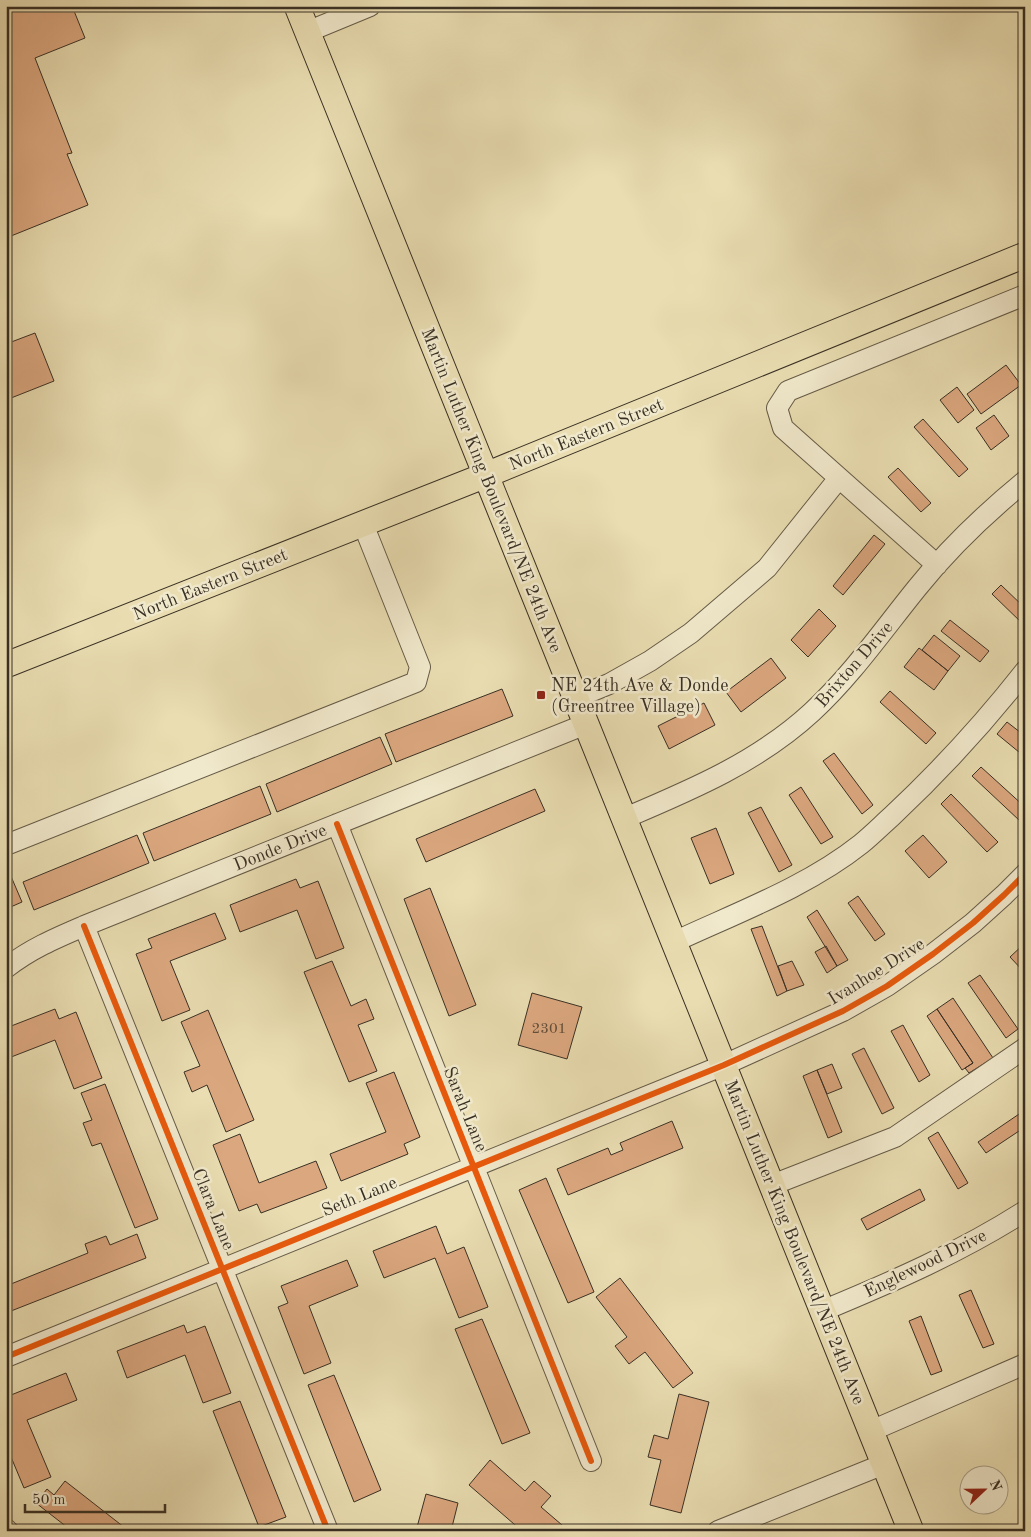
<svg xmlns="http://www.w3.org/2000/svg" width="1031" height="1537" viewBox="0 0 1031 1537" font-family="'Old Standard TT',serif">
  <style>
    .building { fill: #dba77f; stroke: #393024 }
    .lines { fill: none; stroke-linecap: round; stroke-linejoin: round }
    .minor-casing { stroke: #655b47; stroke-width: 22 }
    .major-casing { stroke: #393024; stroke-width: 27 }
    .minor { stroke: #f1e9cc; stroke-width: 20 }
    .major { stroke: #e9ddb1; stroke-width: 25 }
    .cycleway-casing { stroke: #f1e9cc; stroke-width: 9 }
    .cycleway { stroke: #e8590c; stroke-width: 6 }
    .poi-dot { fill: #8f2418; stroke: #f1e9cc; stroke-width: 2 }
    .labels { text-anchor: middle; stroke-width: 5; stroke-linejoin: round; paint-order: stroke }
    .number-label { font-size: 15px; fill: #624e3b }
    .street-label { font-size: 18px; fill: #393024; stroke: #f1e9cc }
    .poi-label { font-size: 18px; fill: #393024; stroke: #f1e9cc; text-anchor: start }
  </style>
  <rect width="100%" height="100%" fill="#e9ddb1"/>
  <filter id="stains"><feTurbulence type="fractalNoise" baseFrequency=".004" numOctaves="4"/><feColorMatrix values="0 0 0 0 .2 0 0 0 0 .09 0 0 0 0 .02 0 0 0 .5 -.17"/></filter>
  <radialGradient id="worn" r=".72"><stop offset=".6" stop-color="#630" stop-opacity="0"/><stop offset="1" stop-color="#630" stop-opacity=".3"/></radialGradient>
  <path class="building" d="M 6,6 L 72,6 L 85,38 L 35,58 L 72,153 L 67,154 L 88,205 L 6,238 Z
    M 35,333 L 54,381 L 6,400 L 6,344 Z
    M 1006,365 L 1021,385 L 981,414 L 967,394 Z
    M 957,387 L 974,410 L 958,423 L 940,400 Z
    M 994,415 L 1009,436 L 991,450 L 976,428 Z
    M 923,419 L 968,469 L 959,477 L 914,427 Z
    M 898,468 L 931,503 L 921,512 L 888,477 Z
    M 874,535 L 885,544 L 843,595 L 833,586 Z
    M 1001,585 L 1025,608 L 1025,626 L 992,594 Z
    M 819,609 L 836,626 L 808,657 L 791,640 Z
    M 950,620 L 989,651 L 980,662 L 941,631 Z
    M 934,635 L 960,656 L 948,671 L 922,650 Z
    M 919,648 L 948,671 L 934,690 L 904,667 Z
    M 771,658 L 786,678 L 741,712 L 726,692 Z
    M 502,689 L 513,716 L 396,762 L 385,734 Z
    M 890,691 L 936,733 L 926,744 L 880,702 Z
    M 704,703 L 715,725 L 669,749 L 658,726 Z
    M 1007,722 L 1025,736 L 1025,757 L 997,734 Z
    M 380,737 L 392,764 L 277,812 L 266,784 Z
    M 834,753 L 873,805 L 862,814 L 823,761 Z
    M 981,767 L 1025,807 L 1025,816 L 1020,821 L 972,776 Z
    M 260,786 L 271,814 L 154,861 L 143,833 Z
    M 801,787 L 833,837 L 821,844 L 789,795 Z
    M 535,789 L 545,811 L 426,862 L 416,839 Z
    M 951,794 L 998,842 L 987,852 L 941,804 Z
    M 761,807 L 792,865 L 779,872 L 748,813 Z
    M 716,828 L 734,874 L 710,884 L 691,838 Z
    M 137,835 L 149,863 L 34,910 L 23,882 Z
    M 923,835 L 947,862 L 929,878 L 905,851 Z
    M 10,874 L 22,902 L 6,909 L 6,876 Z
    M 296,879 L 300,888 L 318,881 L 344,948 L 316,959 L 297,910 L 240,932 L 230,905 Z
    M 430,888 L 476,1005 L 449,1016 L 404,899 Z
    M 858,896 L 885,934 L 875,941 L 848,903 Z
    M 817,910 L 848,960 L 837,966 L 807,917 Z
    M 215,913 L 226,939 L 170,961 L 190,1010 L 162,1021 L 136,954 L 152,948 L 148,939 Z
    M 762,926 L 787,991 L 777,996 L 751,929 Z
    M 1025,943 L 1025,973 L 1010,957 Z
    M 826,946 L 837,966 L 827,973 L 815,952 Z
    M 332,961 L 351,1006 L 366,999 L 374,1019 L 358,1025 L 377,1071 L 349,1082 L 304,972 Z
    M 792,961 L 804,985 L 787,991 L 778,966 Z
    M 980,975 L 1018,1029 L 1006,1038 L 968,983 Z
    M 532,993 L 582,1007 L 567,1059 L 518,1045 Z
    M 953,998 L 993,1058 L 969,1073 L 965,1068 L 973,1063 L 937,1009 Z
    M 55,1009 L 59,1019 L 76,1012 L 102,1078 L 74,1089 L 55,1040 L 6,1059 L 6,1028 Z
    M 937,1009 L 973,1063 L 962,1070 L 927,1016 Z
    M 208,1010 L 254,1120 L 226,1132 L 207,1085 L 192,1092 L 184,1072 L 200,1066 L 181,1022 Z
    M 903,1025 L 930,1075 L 919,1082 L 891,1031 Z
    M 864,1048 L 894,1108 L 882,1114 L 852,1054 Z
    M 832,1064 L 842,1088 L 827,1094 L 817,1070 Z
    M 817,1070 L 842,1132 L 828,1138 L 803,1076 Z
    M 394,1072 L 420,1137 L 404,1144 L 408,1154 L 341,1181 L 330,1154 L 386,1132 L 366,1083 Z
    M 105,1084 L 158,1219 L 135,1228 L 101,1143 L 92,1146 L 83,1123 L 92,1120 L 81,1093 Z
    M 1025,1110 L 1025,1127 L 986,1153 L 978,1142 Z
    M 672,1121 L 683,1148 L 568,1195 L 557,1169 L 608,1148 L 611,1155 L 623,1150 L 620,1143 Z
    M 938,1132 L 968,1183 L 958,1189 L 928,1138 Z
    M 240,1134 L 259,1183 L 316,1161 L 327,1188 L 261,1213 L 257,1204 L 239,1211 L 213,1145 Z
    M 546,1178 L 594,1292 L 568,1303 L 519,1190 Z
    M 920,1189 L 925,1200 L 867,1230 L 861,1219 Z
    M 436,1226 L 447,1254 L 464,1247 L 488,1307 L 459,1318 L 435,1258 L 384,1278 L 373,1251 Z
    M 137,1234 L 146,1258 L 11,1311 L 6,1299 L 6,1286 L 88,1253 L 85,1244 L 106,1236 L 110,1245 Z
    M 347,1260 L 358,1286 L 309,1306 L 331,1363 L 304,1374 L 278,1307 L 288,1303 L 281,1286 Z
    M 620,1278 L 693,1373 L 673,1388 L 645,1352 L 629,1364 L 615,1346 L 627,1337 L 596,1297 Z
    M 971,1290 L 994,1344 L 983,1348 L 959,1295 Z
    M 921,1316 L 942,1371 L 931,1375 L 909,1321 Z
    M 482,1319 L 530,1433 L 502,1444 L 455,1329 Z
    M 184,1325 L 187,1333 L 205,1326 L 231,1393 L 203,1403 L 185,1355 L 127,1378 L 117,1351 Z
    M 66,1373 L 77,1400 L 27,1420 L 51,1477 L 24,1488 L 6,1445 L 6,1397 Z
    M 334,1375 L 381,1490 L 354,1502 L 308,1385 Z
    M 679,1394 L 709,1402 L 681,1513 L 650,1505 L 661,1460 L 648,1457 L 654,1435 L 668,1439 Z
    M 240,1401 L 286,1517 L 259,1527 L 213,1411 Z
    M 490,1460 L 525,1491 L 534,1481 L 551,1496 L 541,1507 L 569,1531 L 522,1531 L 469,1485 Z
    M 65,1481 L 129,1531 L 72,1531 L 36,1503 L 47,1489 L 54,1495 Z
    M 426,1494 L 458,1503 L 451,1531 L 416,1531 Z"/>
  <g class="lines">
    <g class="minor-casing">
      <path id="minor" d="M 307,32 L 370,6
        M 937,565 L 783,428 L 777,408 L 788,391 L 1025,295
        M 575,698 L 609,684 L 650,661 L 691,633 L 767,568 L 839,478
        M 625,818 C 691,790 758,762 812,712 C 852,675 883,630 917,588 C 949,548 986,513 1025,481
        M 337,824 L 591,1461
        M 6,845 L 416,682 L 420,667 L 363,524
        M 84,926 L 328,1531
        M 674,942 C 736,913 807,887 861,844 C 872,835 882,825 892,816 C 940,771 985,722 1025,671
        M 6,968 C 30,949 56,938 84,926 L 586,724
        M 772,1185 L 895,1137 L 1025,1048
        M 822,1311 C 892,1282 961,1252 1025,1211
        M 6,1357 L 724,1065 L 843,1011 L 887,986 L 933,954 L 973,923 L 1004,895 L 1025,874
        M 871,1431 L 1025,1364
        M 6,1529 L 8,1531
        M 718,1531 L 884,1464"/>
    </g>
    <g class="major-casing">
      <path id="major" d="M 297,6 L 911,1531
        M 6,665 L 486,475 L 1025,255"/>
    </g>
    <use href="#minor" class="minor"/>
    <use href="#major" class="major"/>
    <g class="cycleway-casing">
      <path id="cycleway" d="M 337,824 L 591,1461
        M 84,926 L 328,1531
        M 6,1357 L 724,1065 L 843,1011 L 887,986 L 933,954 L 973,923 L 1004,895 L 1025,874"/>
    </g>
    <use href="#cycleway" class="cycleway"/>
  </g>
  <rect class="poi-dot" x="536" y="690" width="10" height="10" rx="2.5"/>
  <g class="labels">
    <g class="number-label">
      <text x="549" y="1033">2301</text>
    </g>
    <g class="street-label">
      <text transform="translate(586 434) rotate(-22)" y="6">North Eastern Street</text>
      <text transform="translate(492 490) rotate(68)" y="6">Martin Luther King Boulevard/NE 24th Ave</text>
      <text transform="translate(210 584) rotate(-22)" y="6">North Eastern Street</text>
      <text transform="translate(854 664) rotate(-49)" y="6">Brixton Drive</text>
      <text transform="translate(280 847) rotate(-22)" y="6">Donde Drive</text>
      <text transform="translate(876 971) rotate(-32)" y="6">Ivanhoe Drive</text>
      <text transform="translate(466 1109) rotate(68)" y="6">Sarah Lane</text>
      <text transform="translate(359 1196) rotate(-22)" y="6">Seth Lane</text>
      <text transform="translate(214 1209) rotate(68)" y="6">Clara Lane</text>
      <text transform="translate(795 1242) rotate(68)" y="6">Martin Luther King Boulevard/NE 24th Ave</text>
      <text transform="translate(925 1263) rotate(-26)" y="6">Englewood Drive</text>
    </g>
    <g class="poi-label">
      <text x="551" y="691">NE 24th Ave &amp; Donde<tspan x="551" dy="21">(Greentree Village)</tspan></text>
    </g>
  </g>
  <rect width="1031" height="1537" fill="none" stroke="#e9ddb1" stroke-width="25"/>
  <rect x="8" y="8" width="1016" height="1522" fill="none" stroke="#393024" stroke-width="2.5"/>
  <rect x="12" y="12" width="1006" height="1512" fill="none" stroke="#393024"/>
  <g transform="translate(984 1490) rotate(68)"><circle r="24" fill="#f1e9cc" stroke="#a79f89"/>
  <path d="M0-4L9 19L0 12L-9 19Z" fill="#8f2418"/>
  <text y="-8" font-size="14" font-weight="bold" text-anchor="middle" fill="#393024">N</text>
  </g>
  <path d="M25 1504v8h140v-8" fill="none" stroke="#393024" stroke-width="2.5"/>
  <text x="32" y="1504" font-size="15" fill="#393024" stroke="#f1e9cc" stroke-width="4" paint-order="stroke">50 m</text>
  <rect width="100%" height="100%" filter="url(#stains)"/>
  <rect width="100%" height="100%" fill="url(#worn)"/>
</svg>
